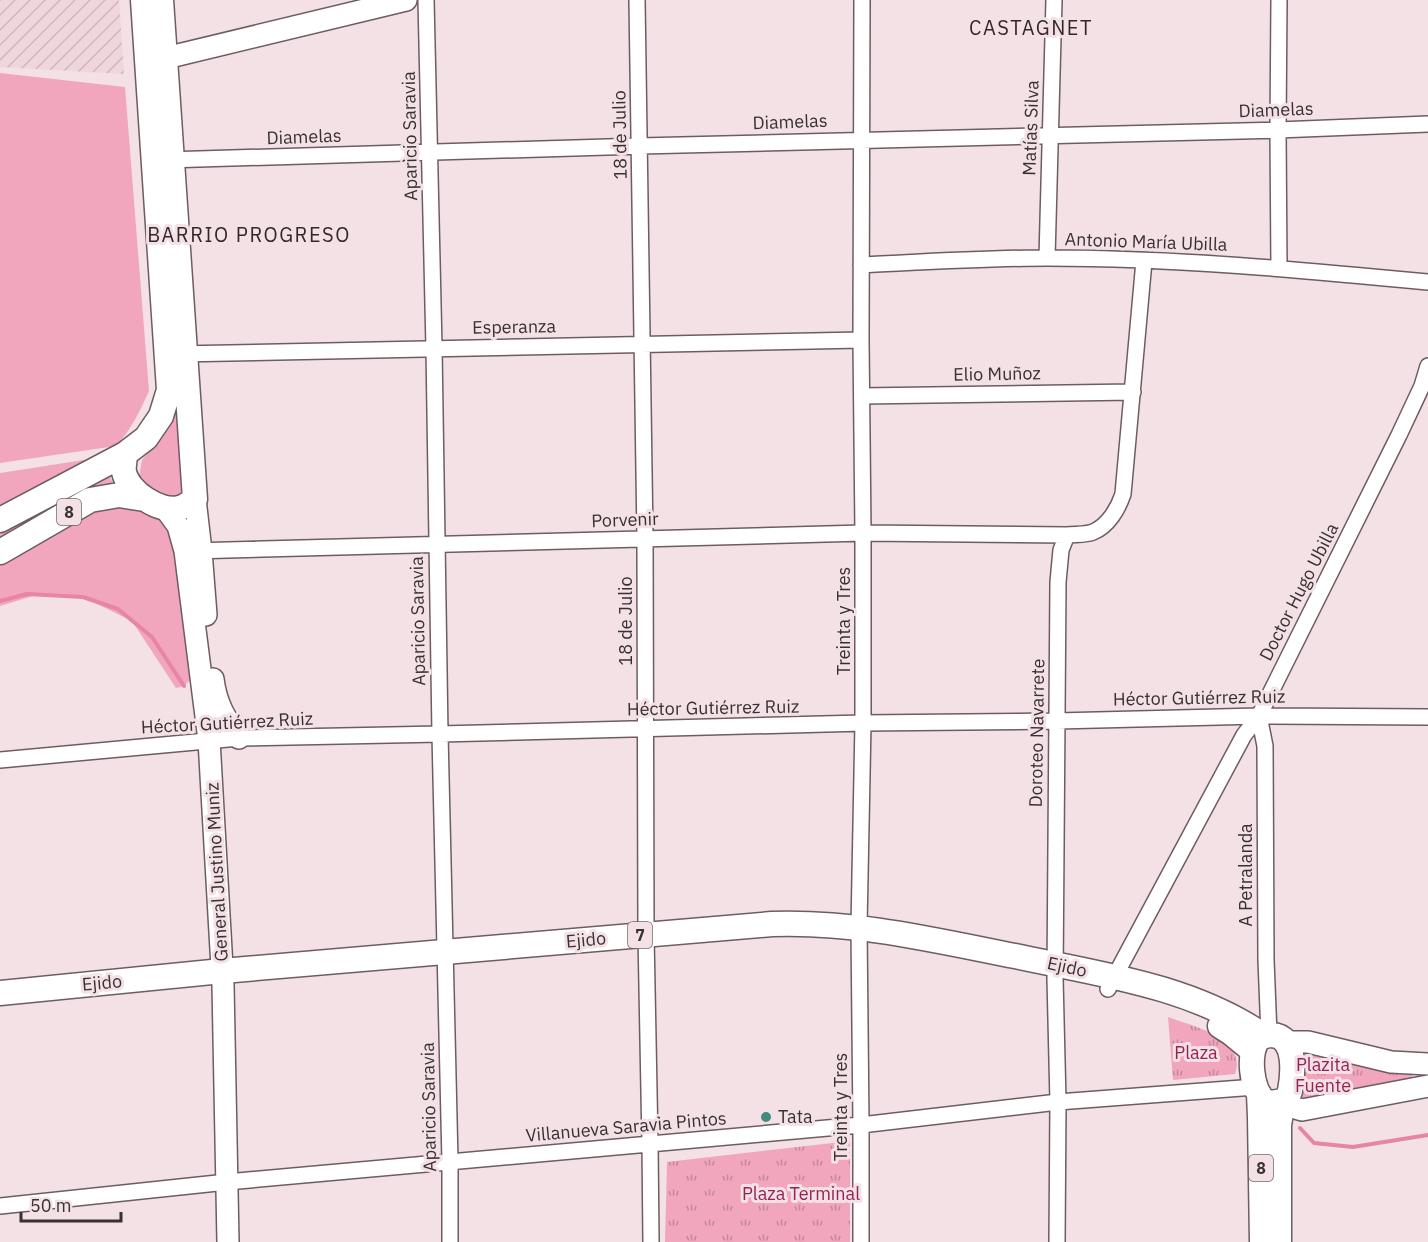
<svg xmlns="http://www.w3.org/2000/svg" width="1428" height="1242" viewBox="0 0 1428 1242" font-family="'IBM Plex Sans',sans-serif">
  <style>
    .industrial { fill: url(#industrial-furrows) }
    .grass { fill: #f1a6be }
    .park { fill: url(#park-tufts) }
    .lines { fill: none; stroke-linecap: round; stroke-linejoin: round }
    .stream { stroke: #e685a6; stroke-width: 4 }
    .street-casing { stroke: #6d5d62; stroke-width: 18 }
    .secondary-casing { stroke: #6d5d62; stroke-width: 24 }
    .primary-casing { stroke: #6d5d62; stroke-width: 27 }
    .street { stroke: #fff; stroke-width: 15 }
    .secondary { stroke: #fff; stroke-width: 21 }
    .primary { stroke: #fff; stroke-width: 24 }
    .poi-dot { fill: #448a81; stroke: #f3e1e6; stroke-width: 2 }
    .labels { text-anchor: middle; stroke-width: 6; stroke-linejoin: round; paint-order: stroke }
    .shield { fill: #f3e1e6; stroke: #706669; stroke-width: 1.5 }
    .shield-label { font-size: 16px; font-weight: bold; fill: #383133 }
    .street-label { font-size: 18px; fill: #383133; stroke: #f3e1e6 }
    .park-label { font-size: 18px; fill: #942254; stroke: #f3e1e6 }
    .poi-label { font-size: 18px; fill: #383133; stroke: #f3e1e6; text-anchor: start }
    .neighbourhood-label { font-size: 20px; letter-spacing: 1.5px; fill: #34272b; stroke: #f3e1e6 }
  </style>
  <defs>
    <pattern id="industrial-furrows" width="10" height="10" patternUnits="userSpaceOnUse" patternTransform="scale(1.5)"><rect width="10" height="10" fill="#f0d5dd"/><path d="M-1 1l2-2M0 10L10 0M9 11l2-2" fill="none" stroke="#cfb7be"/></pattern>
    <pattern id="park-tufts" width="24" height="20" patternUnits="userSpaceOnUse" patternTransform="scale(1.5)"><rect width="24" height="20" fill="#f1a6be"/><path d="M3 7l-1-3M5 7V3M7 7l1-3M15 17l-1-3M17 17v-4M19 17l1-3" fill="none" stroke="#c4889b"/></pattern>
  </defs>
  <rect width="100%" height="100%" fill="#f3e1e6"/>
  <path class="industrial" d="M 0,0 L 119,0 L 124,74 L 0,67 Z"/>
  <path class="grass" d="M 0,73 L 125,87 L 149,391 C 140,411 131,430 116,446 L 0,463 Z
    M 181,379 L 187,493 L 169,499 L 152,491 L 139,478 L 142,460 L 169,427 Z
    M 103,457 L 0,510 L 0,473 Z
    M 107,471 L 114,485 L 0,543 L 0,528 Z
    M 112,504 L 151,510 L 172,532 L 191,679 L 184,686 L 176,688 L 132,621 L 83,597 L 36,595 L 0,606 L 0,561 L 86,510 Z"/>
  <path class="park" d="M 1168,1017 C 1192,1026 1248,1038 1235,1074 L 1173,1080 Z
    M 1303,1051 L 1411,1074 L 1413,1076 L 1411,1078 L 1311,1100 L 1302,1099 L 1301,1095 Z
    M 850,1141 L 850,1242 L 665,1242 L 667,1162 Z"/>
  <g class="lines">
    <path class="stream" d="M 0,601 L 27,594 L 83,597 L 118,609 L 152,637 L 184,686
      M 1300,1128 L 1314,1143 L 1353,1147 L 1428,1135"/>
    <g class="street-casing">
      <path id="street" d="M 426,0 L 434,348 L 440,734 L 450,1162 L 450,1242
        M 637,0 L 645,539 L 646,935 L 650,1144 L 651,1242
        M 1279,0 L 1278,130 L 1279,268
        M 166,160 L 640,146 L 1278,130 L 1428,124
        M 1047,258 L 1054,0
        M 861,265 C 923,262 985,258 1047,258 C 1174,258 1302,270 1428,282
        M 177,354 L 861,340
        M 862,396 L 1133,392
        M 191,551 L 863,533 L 1067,535
        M 1259,716 L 1265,746 L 1266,960 L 1269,1035
        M 0,760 L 239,738 L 440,734 L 863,723 L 1057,721 L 1259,716 L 1428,717
        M 1108,989 L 1244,735 L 1259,716 L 1399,435 L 1422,386 L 1428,366
        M 0,1206 L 227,1182 L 861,1125 L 1058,1102 L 1255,1087
        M 861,1242 L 861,1125 L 859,927 L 863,723 L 863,533 L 861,340 L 862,0
        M 1057,1242 L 1058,1102 L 1055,978 L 1058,582 L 1061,550 L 1067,535 C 1075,534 1086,535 1093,532 C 1108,526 1118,509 1123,494 L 1144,261"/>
    </g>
    <g class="secondary-casing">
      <path id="secondary" d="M 149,62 L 406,0
        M 195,499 L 201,551 L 206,615
        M 165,508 L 178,526 L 185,551 L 209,740 L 223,985 L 228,1242
        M 213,679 C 216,704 225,718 239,738
        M 1286,1042 L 1308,1042 L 1391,1062 L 1428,1064
        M 1284,1101 L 1292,1107 L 1302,1110 L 1428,1086"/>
    </g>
    <g class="primary-casing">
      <path id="primary" d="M 125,454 C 125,459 123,467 124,472 C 128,492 160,513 179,508 C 184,507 191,502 195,499 L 161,0
        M 0,520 L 125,454 L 146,438 L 161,416 L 169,390 L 143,0
        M 0,552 L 90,500 L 119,495 L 144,499
        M 0,993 L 222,971 L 772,924 C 855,921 934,940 1015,956 C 1099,974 1192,986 1264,1036
        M 1220,1026 L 1231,1033 L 1253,1051
        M 1259,1094 L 1260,1117 L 1262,1242
        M 1279,1242 L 1279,1125 L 1283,1101 L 1288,1096 L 1290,1091 C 1293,1075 1297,1036 1272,1035 C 1268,1035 1263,1036 1259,1039 C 1247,1050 1251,1091 1264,1100 C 1270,1104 1277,1102 1283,1101"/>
    </g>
    <use href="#street" class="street"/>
    <use href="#secondary" class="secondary"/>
    <use href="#primary" class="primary"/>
  </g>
  <circle class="poi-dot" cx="766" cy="1117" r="6"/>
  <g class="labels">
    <g class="shield">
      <rect x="57" y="499" width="24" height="26" rx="4.5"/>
      <rect x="628" y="922" width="24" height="26" rx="4.5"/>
      <rect x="1249" y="1155" width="24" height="26" rx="4.5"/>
    </g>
    <g class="shield-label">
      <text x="69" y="518">8</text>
      <text x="640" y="941">7</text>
      <text x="1261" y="1174">8</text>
    </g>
    <g class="street-label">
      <text transform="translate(1276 110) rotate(-2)" y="6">Diamelas</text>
      <text transform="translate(790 122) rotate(-2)" y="6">Diamelas</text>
      <text transform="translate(1031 128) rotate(-88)" y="6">Matías Silva</text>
      <text transform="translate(620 135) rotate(-91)" y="6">18 de Julio</text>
      <text transform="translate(410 136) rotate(-91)" y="6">Aparicio Saravia</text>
      <text transform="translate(304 137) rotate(-2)" y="6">Diamelas</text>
      <text transform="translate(1146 242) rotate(2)" y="6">Antonio María Ubilla</text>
      <text transform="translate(514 327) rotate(-1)" y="6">Esperanza</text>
      <text transform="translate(997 374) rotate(-1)" y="6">Elio Muñoz</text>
      <text transform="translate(625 520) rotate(-2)" y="6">Porvenir</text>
      <text transform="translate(1299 592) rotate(-63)" y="6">Doctor Hugo Ubilla</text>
      <text transform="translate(418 621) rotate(-91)" y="6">Aparicio Saravia</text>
      <text transform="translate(626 621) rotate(-90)" y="6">18 de Julio</text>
      <text transform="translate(844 621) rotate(-90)" y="6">Treinta y Tres</text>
      <text transform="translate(1199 698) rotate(-1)" y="6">Héctor Gutiérrez Ruiz</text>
      <text transform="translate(713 708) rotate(-1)" y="6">Héctor Gutiérrez Ruiz</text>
      <text transform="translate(227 723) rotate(-3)" y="6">Héctor Gutiérrez Ruiz</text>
      <text transform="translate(1037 733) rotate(-89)" y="6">Doroteo Navarrete</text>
      <text transform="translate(217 872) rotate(-93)" y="6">General Justino Muniz</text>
      <text transform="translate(1246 875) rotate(-90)" y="6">A Petralanda</text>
      <text transform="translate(586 940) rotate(-5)" y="6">Ejido</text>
      <text transform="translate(1067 967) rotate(12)" y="6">Ejido</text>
      <text transform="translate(102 983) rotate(-5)" y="6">Ejido</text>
      <text transform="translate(429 1107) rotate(-91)" y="6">Aparicio Saravia</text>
      <text transform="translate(841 1107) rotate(-90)" y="6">Treinta y Tres</text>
      <text transform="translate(626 1127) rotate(-5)" y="6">Villanueva Saravia Pintos</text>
    </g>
    <g class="park-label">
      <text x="1196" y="1059">Plaza</text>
      <text x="1323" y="1071">Plazita<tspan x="1323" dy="21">Fuente</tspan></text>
      <text x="801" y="1200">Plaza Terminal</text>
    </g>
    <g class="poi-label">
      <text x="778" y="1123">Tata</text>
    </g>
    <g class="neighbourhood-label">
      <text x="1031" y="35">CASTAGNET</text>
      <text x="249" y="242">BARRIO PROGRESO</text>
    </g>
  </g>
  <path d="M21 1212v9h100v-9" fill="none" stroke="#383133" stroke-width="3"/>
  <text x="30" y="1212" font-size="18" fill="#383133" stroke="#f3e1e6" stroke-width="4.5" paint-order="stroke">50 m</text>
</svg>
